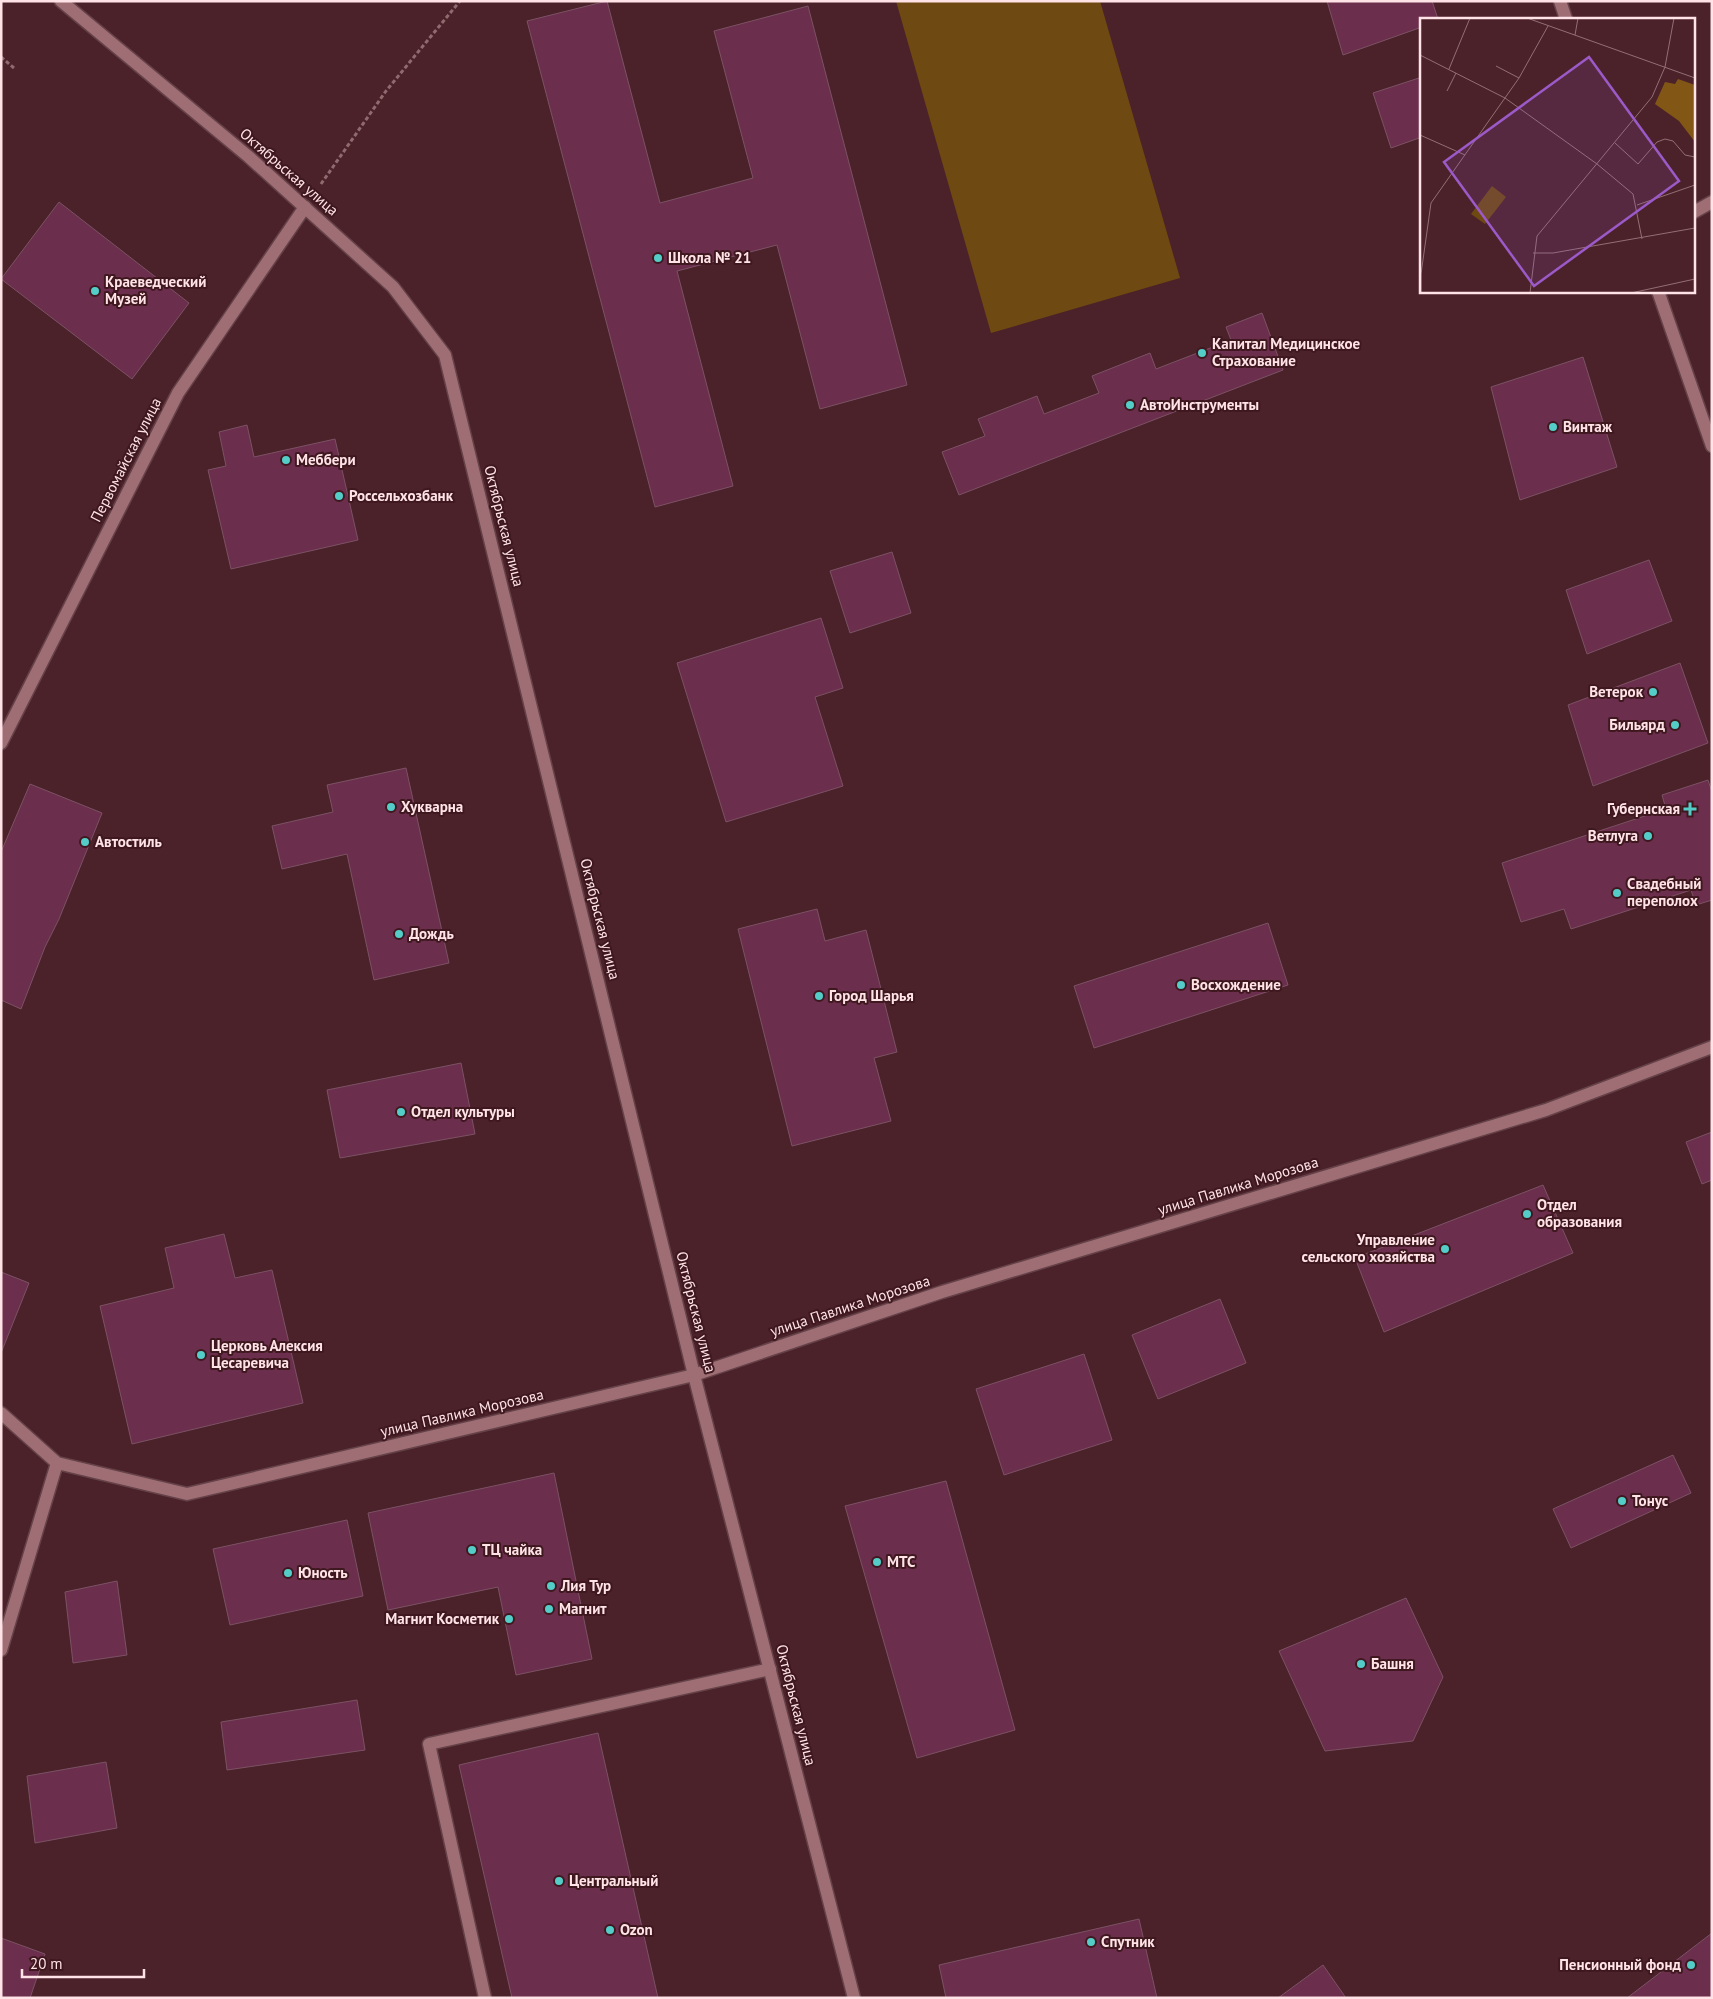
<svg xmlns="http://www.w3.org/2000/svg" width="1713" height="1999" viewBox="0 0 1713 1999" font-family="'PT Sans',sans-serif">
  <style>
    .pitch { fill: #6f4912 }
    .building { fill: #6c2e4d; stroke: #7b5264 }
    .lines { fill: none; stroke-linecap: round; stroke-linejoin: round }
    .service-casing { stroke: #654248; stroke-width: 15 }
    .minor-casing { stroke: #654248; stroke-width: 15 }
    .tertiary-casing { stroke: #654248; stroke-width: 15 }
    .secondary-casing { stroke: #654248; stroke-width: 15 }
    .path { stroke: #8f6b70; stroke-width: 3; stroke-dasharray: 4 2.5; stroke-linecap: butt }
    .service { stroke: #9e6e74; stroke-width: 12 }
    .minor { stroke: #9e6e74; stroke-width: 12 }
    .tertiary { stroke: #9e6e74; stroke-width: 12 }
    .secondary { stroke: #9e6e74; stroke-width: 12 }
    .poi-dot { fill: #54cdc8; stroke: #3f181f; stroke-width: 2 }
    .labels { text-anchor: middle; stroke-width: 4; stroke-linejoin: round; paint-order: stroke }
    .street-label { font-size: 15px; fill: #ffe3e6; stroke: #3f181f }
    .poi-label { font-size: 15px; font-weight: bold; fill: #ffe3e6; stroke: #3f181f; text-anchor: start }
    .inset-road { fill: none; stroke: #936f75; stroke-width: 1 }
    .view { fill: #9c5ac9; fill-opacity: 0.15; stroke: #9c5ac9; stroke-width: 2.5 }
    .inset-edge { fill: none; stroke: #ffe3e6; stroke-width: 2.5 }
  </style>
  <rect width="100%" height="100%" fill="#4b2229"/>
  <path class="pitch" d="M 896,1 L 1100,1 L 1180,278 L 991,333 Z"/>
  <path class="building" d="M 607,1 L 660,203 L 753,178 L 714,31 L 808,6 L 907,385 L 820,409 L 777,245 L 677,271 L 733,486 L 655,507 L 527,21 Z
    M 1327,1 L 1432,1 L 1438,19 L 1422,19 L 1422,27 L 1343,55 Z
    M 1422,77 L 1422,137 L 1391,148 L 1373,93 Z
    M 59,202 L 189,303 L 132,379 L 1,279 Z
    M 1262,313 L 1283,370 L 959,495 L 942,452 L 985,436 L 978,419 L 1037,396 L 1044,414 L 1099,393 L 1092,376 L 1150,353 L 1156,369 L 1231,340 L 1226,327 Z
    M 1583,357 L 1617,467 L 1520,500 L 1491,387 Z
    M 247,425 L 254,457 L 335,439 L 358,540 L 231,569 L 208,470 L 226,466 L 219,432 Z
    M 892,552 L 911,613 L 850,633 L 830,571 Z
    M 1649,560 L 1672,621 L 1587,654 L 1566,590 Z
    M 821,618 L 843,688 L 815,697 L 843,786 L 726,822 L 677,663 Z
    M 1680,663 L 1708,743 L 1593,786 L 1568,705 Z
    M 406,768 L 449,963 L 374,980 L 347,854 L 282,869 L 272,826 L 333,812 L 327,785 Z
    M 1708,780 L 1712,792 L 1712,900 L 1696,905 L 1691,890 L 1571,929 L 1564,909 L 1521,922 L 1502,863 L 1666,809 L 1662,795 Z
    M 30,784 L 102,813 L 59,919 L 45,947 L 21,1009 L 1,1000 L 1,852 Z
    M 817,909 L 825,941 L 866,930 L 897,1052 L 874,1058 L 891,1121 L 792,1146 L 738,929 Z
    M 1268,923 L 1288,985 L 1094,1048 L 1074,986 Z
    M 461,1063 L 475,1134 L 340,1158 L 327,1090 Z
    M 1712,1132 L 1712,1180 L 1702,1184 L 1686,1142 Z
    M 1543,1185 L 1573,1253 L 1384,1332 L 1355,1258 Z
    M 224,1234 L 235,1278 L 272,1270 L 303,1403 L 132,1444 L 100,1306 L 174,1288 L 165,1248 Z
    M 1,1272 L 29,1283 L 1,1353 Z
    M 1220,1299 L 1246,1363 L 1158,1399 L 1132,1335 Z
    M 1084,1354 L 1112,1440 L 1004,1475 L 976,1389 Z
    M 1673,1455 L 1691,1493 L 1571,1548 L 1553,1509 Z
    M 554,1473 L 592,1659 L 516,1675 L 498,1587 L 388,1610 L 368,1513 Z
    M 946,1481 L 1015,1730 L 917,1758 L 845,1506 Z
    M 347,1520 L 363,1596 L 230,1625 L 213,1549 Z
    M 117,1581 L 127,1655 L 73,1663 L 65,1592 Z
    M 1406,1598 L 1443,1677 L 1413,1741 L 1325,1751 L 1279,1651 Z
    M 357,1700 L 365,1750 L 227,1770 L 221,1722 Z
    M 598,1733 L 658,1998 L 512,1998 L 459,1765 Z
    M 106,1762 L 117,1828 L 35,1843 L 27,1776 Z
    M 1139,1919 L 1157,1998 L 946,1998 L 939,1965 Z
    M 1712,1933 L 1712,1998 L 1627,1998 Z
    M 1,1938 L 45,1954 L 30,1998 L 1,1998 Z
    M 1323,1965 L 1346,1998 L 1278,1998 Z"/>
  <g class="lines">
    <g class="service-casing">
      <path id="service" d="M 485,1998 L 429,1744 L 770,1669"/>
    </g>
    <g class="minor-casing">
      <path id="minor" d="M 1560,1 L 1566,19
        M 1,743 L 178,393 L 305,207
        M 1,1413 L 57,1463 L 187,1494 L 694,1375 L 942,1292 L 1546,1110 L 1712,1047
        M 1,1650 L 57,1463"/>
    </g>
    <g class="tertiary-casing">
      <path id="tertiary" d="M 1694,212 L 1712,202
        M 1658,291 L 1712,446"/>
    </g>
    <g class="secondary-casing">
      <path id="secondary" d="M 61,1 L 249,157 L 393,287 L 445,355 L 694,1375 L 854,1998"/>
    </g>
    <path class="path" d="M 1,57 L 14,68
      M 321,184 L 386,91 L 460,1"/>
    <use href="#service" class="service"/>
    <use href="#minor" class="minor"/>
    <use href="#tertiary" class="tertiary"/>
    <use href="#secondary" class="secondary"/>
  </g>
  <g class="poi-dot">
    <circle cx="658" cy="258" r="5"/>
    <circle cx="95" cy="291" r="5"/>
    <circle cx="1202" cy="353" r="5"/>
    <circle cx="1130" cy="405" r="5"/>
    <circle cx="1553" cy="427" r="5"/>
    <circle cx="286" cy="460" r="5"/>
    <circle cx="339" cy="496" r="5"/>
    <circle cx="1653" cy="692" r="5"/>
    <circle cx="1675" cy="725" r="5"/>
    <circle cx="391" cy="807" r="5"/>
    <path d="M1687.5 801.5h5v5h5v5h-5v5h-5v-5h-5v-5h5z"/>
    <circle cx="1648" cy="836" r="5"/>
    <circle cx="85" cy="842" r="5"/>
    <circle cx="1617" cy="893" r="5"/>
    <circle cx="399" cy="934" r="5"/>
    <circle cx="1181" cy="985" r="5"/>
    <circle cx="819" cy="996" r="5"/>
    <circle cx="401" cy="1112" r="5"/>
    <circle cx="1527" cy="1214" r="5"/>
    <circle cx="1445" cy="1249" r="5"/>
    <circle cx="201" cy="1355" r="5"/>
    <circle cx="1622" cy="1501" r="5"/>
    <circle cx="472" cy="1550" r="5"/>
    <circle cx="877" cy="1562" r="5"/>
    <circle cx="288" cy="1573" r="5"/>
    <circle cx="551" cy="1586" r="5"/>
    <circle cx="549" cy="1609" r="5"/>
    <circle cx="509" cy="1619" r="5"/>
    <circle cx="1361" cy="1664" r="5"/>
    <circle cx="559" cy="1881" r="5"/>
    <circle cx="610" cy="1930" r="5"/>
    <circle cx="1091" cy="1942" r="5"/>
    <circle cx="1691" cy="1965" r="5"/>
  </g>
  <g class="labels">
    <g class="street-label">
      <text transform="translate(289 172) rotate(41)" y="5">Октябрьская улица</text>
      <text transform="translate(126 460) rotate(-63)" y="5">Первомайская улица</text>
      <text transform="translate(504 526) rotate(76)" y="5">Октябрьская улица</text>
      <text transform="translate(600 919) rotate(76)" y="5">Октябрьская улица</text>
      <text transform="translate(1238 1186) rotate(-17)" y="5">улица Павлика Морозова</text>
      <text transform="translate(850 1306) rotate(-18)" y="5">улица Павлика Морозова</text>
      <text transform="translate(696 1312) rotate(76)" y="5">Октябрьская улица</text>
      <text transform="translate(462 1413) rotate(-13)" y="5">улица Павлика Морозова</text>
      <text transform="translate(796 1705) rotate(76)" y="5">Октябрьская улица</text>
    </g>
    <g class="poi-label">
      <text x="668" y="263">Школа № 21</text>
      <text x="105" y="287">Краеведческий<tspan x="105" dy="17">Музей</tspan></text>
      <text x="1212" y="349">Капитал Медицинское<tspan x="1212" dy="17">Страхование</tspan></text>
      <text x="1140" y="410">АвтоИнструменты</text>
      <text x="1563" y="432">Винтаж</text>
      <text x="296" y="465">Меббери</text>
      <text x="349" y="501">Россельхозбанк</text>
      <text x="1643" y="697" text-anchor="end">Ветерок</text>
      <text x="1665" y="730" text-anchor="end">Бильярд</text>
      <text x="401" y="812">Хукварна</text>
      <text x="1680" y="814" text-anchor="end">Губернская</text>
      <text x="1638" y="841" text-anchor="end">Ветлуга</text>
      <text x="95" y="847">Автостиль</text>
      <text x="1627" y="889">Свадебный<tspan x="1627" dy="17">переполох</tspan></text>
      <text x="409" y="939">Дождь</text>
      <text x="1191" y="990">Восхождение</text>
      <text x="829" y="1001">Город Шарья</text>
      <text x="411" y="1117">Отдел культуры</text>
      <text x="1537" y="1210">Отдел<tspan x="1537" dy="17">образования</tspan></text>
      <text x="1435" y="1245" text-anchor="end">Управление<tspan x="1435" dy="17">сельского хозяйства</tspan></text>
      <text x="211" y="1351">Церковь Алексия<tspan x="211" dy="17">Цесаревича</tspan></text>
      <text x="1632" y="1506">Тонус</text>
      <text x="482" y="1555">ТЦ чайка</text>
      <text x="887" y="1567">МТС</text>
      <text x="298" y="1578">Юность</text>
      <text x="561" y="1591">Лия Тур</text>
      <text x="559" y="1614">Магнит</text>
      <text x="499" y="1624" text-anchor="end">Магнит Косметик</text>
      <text x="1371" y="1669">Башня</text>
      <text x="569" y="1886">Центральный</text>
      <text x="620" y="1935">Ozon</text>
      <text x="1101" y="1947">Спутник</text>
      <text x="1681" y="1970" text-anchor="end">Пенсионный фонд</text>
    </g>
  </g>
  <g transform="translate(1420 18)">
    <rect width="275" height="275" fill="#4b2229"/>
    <path d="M 258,61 L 275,67 L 275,124 L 259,103 L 235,86 L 245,64 L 255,66 Z" fill="#825615"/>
    <path d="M 72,168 L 86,179 L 65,206 L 51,196 Z" fill="#6f4912"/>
    <path class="inset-road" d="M 107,0 L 275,60M 155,17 L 158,0M 0,37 L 85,80 L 177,146 L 213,176 L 222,221M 76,48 L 99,60M 29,51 L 50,0M 27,73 L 36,55M 0,117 L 45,137M 195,125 L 218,146 L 237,124 L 245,121 L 253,123 L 265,137 L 275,139M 217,187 L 275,167M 113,235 L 133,235 L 275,210M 1,275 L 1,256 L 11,185 L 99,60 L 128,8M 110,275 L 117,218 L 232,79 L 245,49 L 254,0M 211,275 L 275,261"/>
    <path class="view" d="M 169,39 L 259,163 L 114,268 L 24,144 Z"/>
    <rect width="275" height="275" class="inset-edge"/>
  </g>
  <rect width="1713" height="1999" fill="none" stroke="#ffe3e6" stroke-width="5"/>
  <path d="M22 1969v8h122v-8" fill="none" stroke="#ffe3e6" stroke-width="2.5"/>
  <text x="30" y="1969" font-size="15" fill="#ffe3e6" stroke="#3f181f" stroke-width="4" paint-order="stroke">20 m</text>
</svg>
